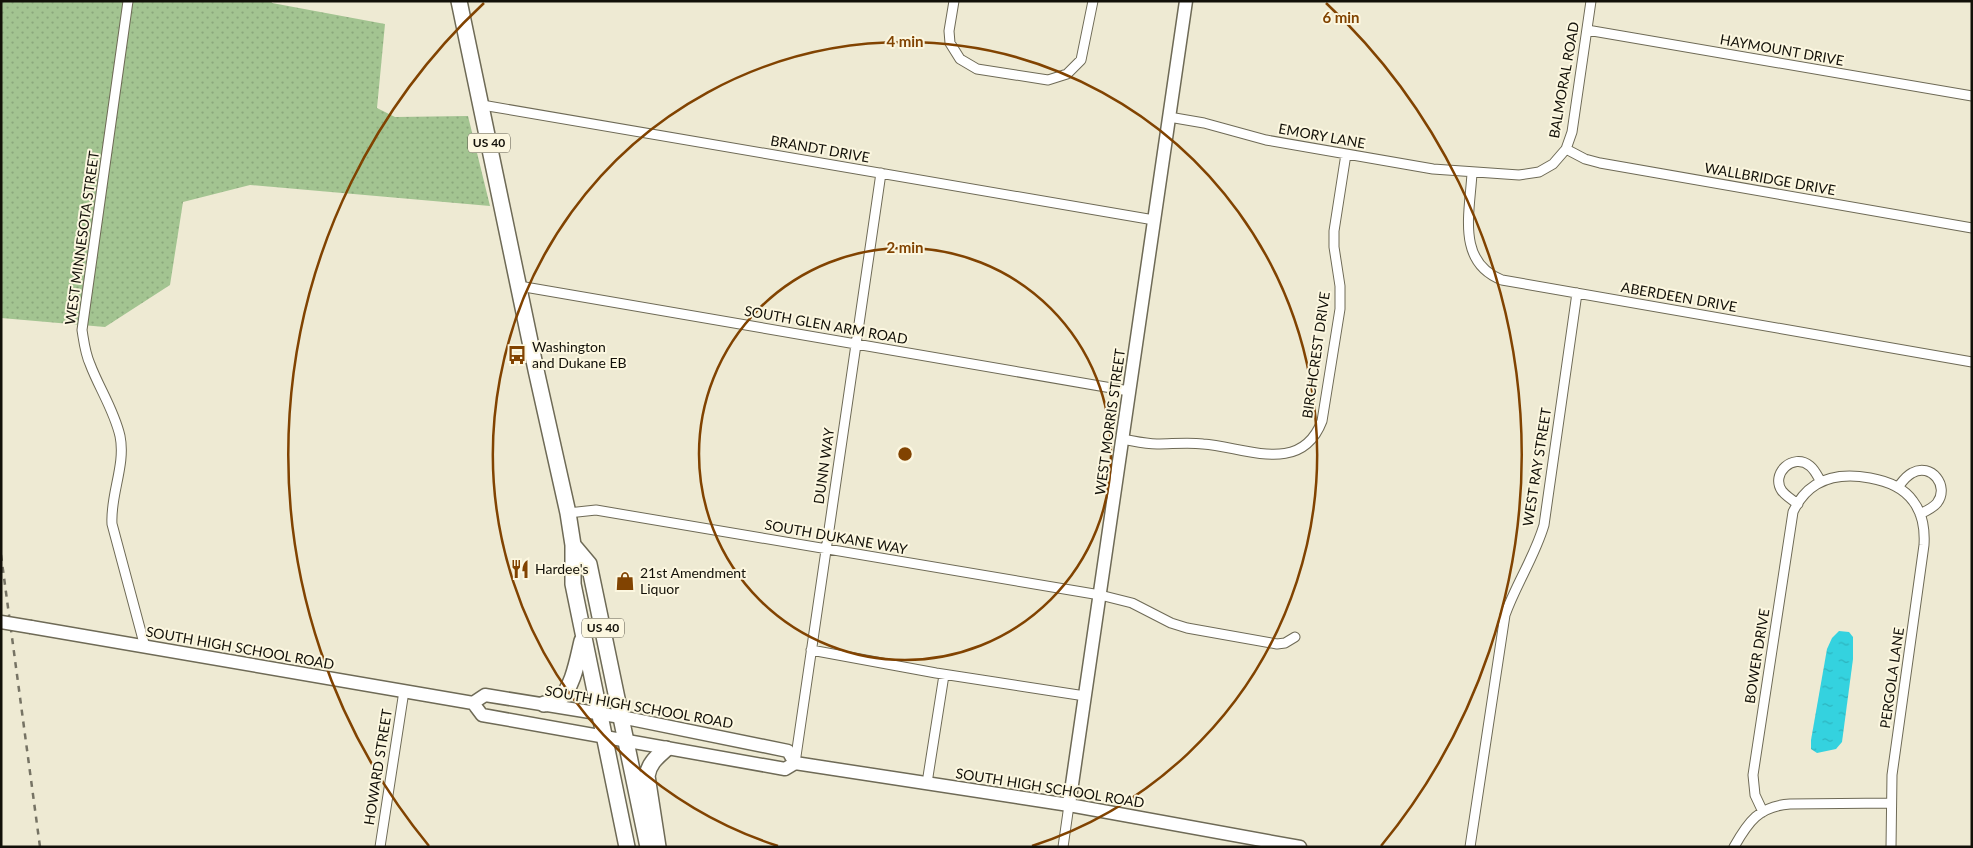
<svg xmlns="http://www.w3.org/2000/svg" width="1973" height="848" viewBox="0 0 1973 848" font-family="Lato,sans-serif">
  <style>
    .grass { fill: url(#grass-dots) }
    .water { fill: url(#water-ripples) }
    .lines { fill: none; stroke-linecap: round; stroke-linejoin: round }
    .street-casing { stroke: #6e6a56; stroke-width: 11 }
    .secondary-casing { stroke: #6e6a56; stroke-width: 15 }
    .primary-casing { stroke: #6e6a56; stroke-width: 18 }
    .street { stroke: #fff; stroke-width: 9 }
    .secondary { stroke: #fff; stroke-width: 12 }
    .primary { stroke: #fff; stroke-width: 15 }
    .rail { stroke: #767364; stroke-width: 2.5; stroke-dasharray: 6 6; stroke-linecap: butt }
    .secondary-bridge-casing { stroke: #6e6a56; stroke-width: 15; stroke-linecap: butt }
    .secondary-bridge { stroke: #fff; stroke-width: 12 }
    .ring { fill: none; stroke: #814301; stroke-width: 2.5 }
    .labels { text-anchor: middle; stroke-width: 4; stroke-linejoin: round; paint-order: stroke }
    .shield { fill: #fcf7e0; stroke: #585549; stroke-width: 1 }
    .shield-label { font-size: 12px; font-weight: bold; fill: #121008 }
    .street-label { font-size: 14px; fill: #121008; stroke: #fcf7e0 }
    .poi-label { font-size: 14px; fill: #121008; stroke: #fcf7e0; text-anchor: start }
    .centre { fill: #814301; stroke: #fcf7e0; stroke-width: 2.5 }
    .ring-label { font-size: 15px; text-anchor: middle; font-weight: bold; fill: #814301; stroke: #fcf7e0; stroke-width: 4; stroke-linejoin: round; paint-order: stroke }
  </style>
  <defs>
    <pattern id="grass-dots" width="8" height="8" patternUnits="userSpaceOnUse" patternTransform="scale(1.25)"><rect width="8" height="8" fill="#a3c491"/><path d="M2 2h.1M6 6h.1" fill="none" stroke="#8ba77c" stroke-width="1.8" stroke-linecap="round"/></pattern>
    <pattern id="water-ripples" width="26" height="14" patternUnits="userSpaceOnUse" patternTransform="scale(1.25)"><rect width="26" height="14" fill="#34d2df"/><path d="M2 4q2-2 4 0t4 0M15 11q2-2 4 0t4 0" fill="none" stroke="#2db3be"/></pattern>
  </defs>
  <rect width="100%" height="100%" fill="#eeead3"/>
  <path class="grass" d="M 1,1 L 271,1 L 272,3 L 385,24 L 377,108 L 395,117 L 468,116 L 490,206 L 250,185 L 183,202 L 170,285 L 105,327 L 1,318 Z"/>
  <path class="water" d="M 1839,631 L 1849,632 L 1853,637 L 1853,659 L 1842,742 L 1836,749 L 1817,753 L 1811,749 L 1811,740 L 1827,649 L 1832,638 Z"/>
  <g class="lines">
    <g class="street-casing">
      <path id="street" d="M 128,1 L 82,330 C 84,342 85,353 90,364 C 99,388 114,410 120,436 C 126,465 110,495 112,524 L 145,647
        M 954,1 L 949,31 L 950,43 L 960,59 L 977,69 L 1048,80 L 1067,74 L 1081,60 L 1093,1
        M 1587,30 L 1972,96
        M 482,105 L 1154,220
        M 1169,117 L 1204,123 L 1266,140 L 1433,169 L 1519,175 L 1539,172 L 1553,164 L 1566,149 L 1572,132 L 1591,1
        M 1566,149 L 1585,159 L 1600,163 L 1972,228
        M 1472,173 C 1470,212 1456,262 1502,280 L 1972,362
        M 519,286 L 1129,391
        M 1122,439 C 1134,441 1145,444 1157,444 C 1172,444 1188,442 1203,444 C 1245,447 1301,476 1322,421 L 1340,309 L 1340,286 L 1334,247 L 1334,231 L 1346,154
        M 1898,487 C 1902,482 1906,476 1912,473 C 1931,462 1950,486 1937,503 C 1933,508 1926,511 1920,514
        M 1798,504 C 1792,500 1786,496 1782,491 C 1770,474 1793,452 1810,466 C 1815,470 1818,477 1821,482
        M 568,513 L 596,510 L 1100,595 L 1132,603 L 1171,623 L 1187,628 L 1277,644 L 1285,643 L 1295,637
        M 811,650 L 936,673 L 1085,696
        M 795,763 L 881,173
        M 927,783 L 944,675
        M 1763,812 L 1755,795 L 1753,775 L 1793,512 C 1808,479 1837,472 1870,478 C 1887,481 1903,487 1913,501 C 1923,514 1925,529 1924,545 L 1892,775 L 1891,847
        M 380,847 L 404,691
        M 1063,847 L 1069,805
        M 1470,847 L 1505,615 C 1516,584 1535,556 1544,525 L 1577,293
        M 1734,847 C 1748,822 1759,806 1790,804 L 1891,803"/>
    </g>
    <g class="secondary-casing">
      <path id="secondary" d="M 31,627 L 473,703 L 485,695 L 621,717 L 788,751 L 795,763
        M 473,703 L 482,715 L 785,769 L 795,763 L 1069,805 L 1300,847
        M 1069,805 L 1186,1"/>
    </g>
    <g class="primary-casing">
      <path id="primary" d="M 459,1 L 536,370 L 568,513 L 573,545 L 573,584 L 627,847
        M 573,545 L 589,564 L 648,847
        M 544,704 C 549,703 555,702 559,699 C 573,689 578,657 582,641
        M 658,847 L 647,776 C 649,763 657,757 666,749"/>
    </g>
    <use href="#street" class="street"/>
    <use href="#secondary" class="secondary"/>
    <use href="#primary" class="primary"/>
    <path class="rail" d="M 1,555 L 40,847"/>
    <g class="secondary-bridge-casing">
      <path id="secondary-bridge" d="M 1,622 L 31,627"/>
    </g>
    <use href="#secondary-bridge" class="secondary-bridge"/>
  </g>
  <g class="ring">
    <circle cx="905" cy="454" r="206"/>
    <path d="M778 846A412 412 0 1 1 1032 846"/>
    <path d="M429 846A617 617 0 0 1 484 3M1326 3A617 617 0 0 1 1381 846"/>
  </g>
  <defs>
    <g id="bus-bare" transform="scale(1.5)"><path d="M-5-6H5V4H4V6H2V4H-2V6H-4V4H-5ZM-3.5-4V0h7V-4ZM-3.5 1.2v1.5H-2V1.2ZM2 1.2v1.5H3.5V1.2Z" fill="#814301" stroke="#fcf7e0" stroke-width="2.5" paint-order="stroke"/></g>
    <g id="restaurant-bare" transform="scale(1.5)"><path d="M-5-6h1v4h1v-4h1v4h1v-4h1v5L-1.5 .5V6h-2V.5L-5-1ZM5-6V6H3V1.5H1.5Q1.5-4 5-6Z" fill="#814301" stroke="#fcf7e0" stroke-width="2.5" paint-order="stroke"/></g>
    <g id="shop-bare" transform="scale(1.5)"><path d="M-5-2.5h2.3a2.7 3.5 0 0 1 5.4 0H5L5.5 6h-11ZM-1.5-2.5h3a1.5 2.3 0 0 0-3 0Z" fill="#814301" stroke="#fcf7e0" stroke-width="2.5" paint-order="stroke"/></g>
  </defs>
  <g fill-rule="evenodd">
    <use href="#bus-bare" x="517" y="355"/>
    <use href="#restaurant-bare" x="520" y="569"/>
    <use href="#shop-bare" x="625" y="581"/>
  </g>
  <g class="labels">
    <g class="shield">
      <rect x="468" y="133.5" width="42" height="19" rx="4"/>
      <rect x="582" y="618.5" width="42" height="19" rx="4"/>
    </g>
    <g class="shield-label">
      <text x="489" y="147">US 40</text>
      <text x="603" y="632">US 40</text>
    </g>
    <g class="street-label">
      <text transform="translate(1782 50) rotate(10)" y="5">HAYMOUNT DRIVE</text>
      <text transform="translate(1564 80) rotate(-80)" y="5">BALMORAL ROAD</text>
      <text transform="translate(1322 136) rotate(10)" y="5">EMORY LANE</text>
      <text transform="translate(820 149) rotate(10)" y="5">BRANDT DRIVE</text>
      <text transform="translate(1770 179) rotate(10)" y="5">WALLBRIDGE DRIVE</text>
      <text transform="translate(82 238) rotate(-82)" y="5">WEST MINNESOTA STREET</text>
      <text transform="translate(1679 297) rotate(10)" y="5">ABERDEEN DRIVE</text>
      <text transform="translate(826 325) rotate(10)" y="5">SOUTH GLEN ARM ROAD</text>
      <text transform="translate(1316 355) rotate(-82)" y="5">BIRCHCREST DRIVE</text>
      <text transform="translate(1110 422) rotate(-82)" y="5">WEST MORRIS STREET</text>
      <text transform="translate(824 466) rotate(-82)" y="5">DUNN WAY</text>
      <text transform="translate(1537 467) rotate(-81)" y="5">WEST RAY STREET</text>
      <text transform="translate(836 537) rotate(10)" y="5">SOUTH DUKANE WAY</text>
      <text transform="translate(240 648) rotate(10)" y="5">SOUTH HIGH SCHOOL ROAD</text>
      <text transform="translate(1757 656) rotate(-81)" y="5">BOWER DRIVE</text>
      <text transform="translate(1892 678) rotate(-82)" y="5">PERGOLA LANE</text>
      <text transform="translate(639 707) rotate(10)" y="5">SOUTH HIGH SCHOOL ROAD</text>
      <text transform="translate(378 767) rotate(-81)" y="5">HOWARD STREET</text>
      <text transform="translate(1050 788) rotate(9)" y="5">SOUTH HIGH SCHOOL ROAD</text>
    </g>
    <g class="poi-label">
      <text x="532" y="352">Washington<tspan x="532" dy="16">and Dukane EB</tspan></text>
      <text x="535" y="574">Hardee's</text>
      <text x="640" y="578">21st Amendment<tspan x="640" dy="16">Liquor</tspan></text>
    </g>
  </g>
  <circle cx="905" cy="454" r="8" class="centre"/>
  <g class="ring-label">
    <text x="1341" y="23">6 min</text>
    <text x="905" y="47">4 min</text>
    <text x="905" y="253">2 min</text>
  </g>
  <rect width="1973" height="848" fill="none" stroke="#121008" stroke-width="5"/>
</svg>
